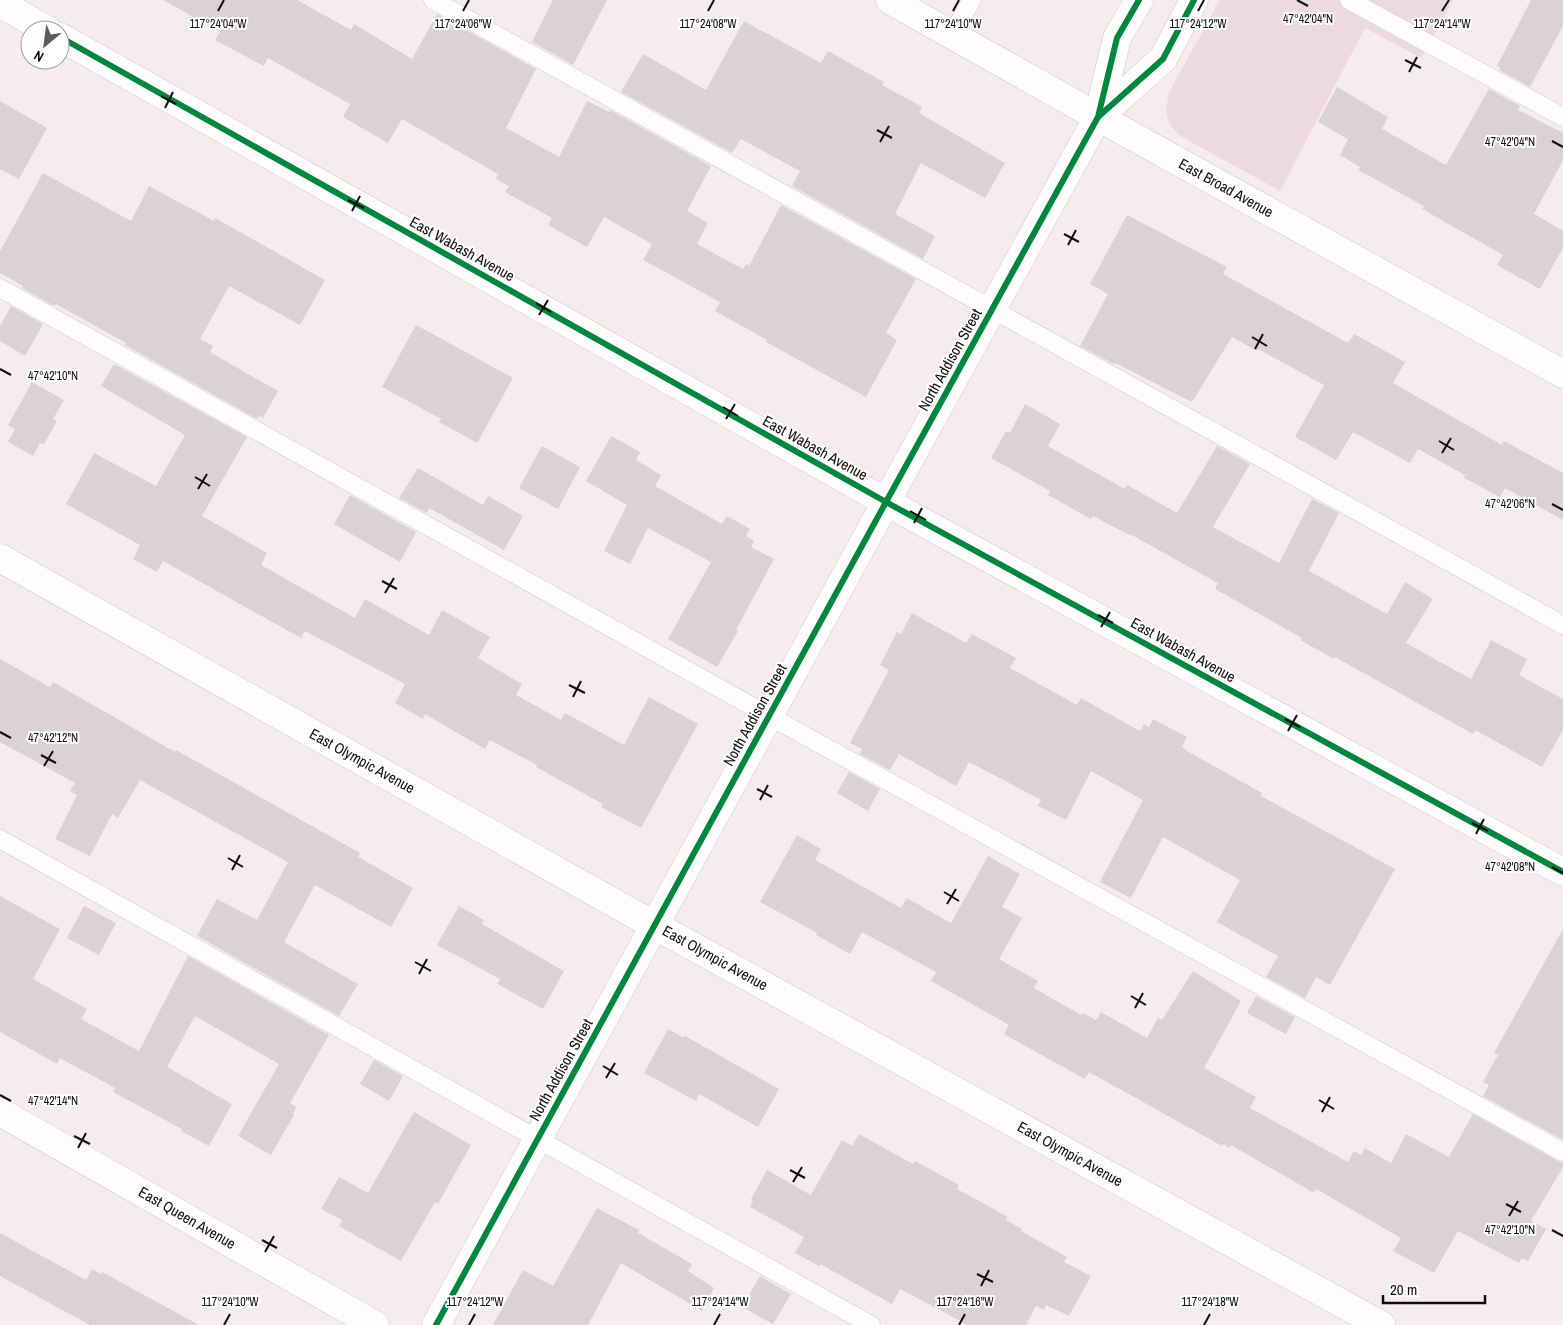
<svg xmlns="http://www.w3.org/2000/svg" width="1563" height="1325" viewBox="0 0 1563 1325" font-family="'Archivo Narrow',sans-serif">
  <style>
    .built { fill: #ecdade }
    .building { fill: #dad2d4 }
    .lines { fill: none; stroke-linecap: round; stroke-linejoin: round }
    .service-casing { stroke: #d0c9cb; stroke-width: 19 }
    .minor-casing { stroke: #d0c9cb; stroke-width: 29 }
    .tertiary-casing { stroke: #d0c9cb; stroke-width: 29 }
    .service { stroke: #fefcfc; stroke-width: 18 }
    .minor { stroke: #fefcfc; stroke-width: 28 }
    .tertiary { stroke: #fefcfc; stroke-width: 28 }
    .cycleway-casing { stroke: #fff; stroke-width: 9 }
    .cycleway { stroke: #00873e; stroke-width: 6 }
    .ticks { fill: none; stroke: #120d0e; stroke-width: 2 }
    .labels { text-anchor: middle; stroke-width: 4; stroke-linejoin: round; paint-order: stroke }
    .street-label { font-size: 15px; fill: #120d0e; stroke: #fff }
    .ticks-label { font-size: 12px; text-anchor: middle; fill: #120d0e; stroke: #fff; stroke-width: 4; stroke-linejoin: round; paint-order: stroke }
  </style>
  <rect width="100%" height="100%" fill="#f6ecee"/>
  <path class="built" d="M 1220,0 L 1453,0 L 1421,58 L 1365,28 L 1280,191 L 1182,137 L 1174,130 L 1168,120 L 1166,109 L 1169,92 Z"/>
  <path class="building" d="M 163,0 L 297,0 L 351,30 L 354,24 L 412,59 L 437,14 L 536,69 L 506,128 L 559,157 L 587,101 L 609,112 L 610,110 L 711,166 L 687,211 L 708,223 L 697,244 L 743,269 L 746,264 L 749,266 L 781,205 L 916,279 L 886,333 L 897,340 L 866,397 L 766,342 L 767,340 L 715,311 L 720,302 L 643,260 L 652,244 L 604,217 L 587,247 L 548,225 L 552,218 L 505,192 L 509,186 L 496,179 L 498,174 L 402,119 L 388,143 L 343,117 L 350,104 L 268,58 L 264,66 L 215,40 L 220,32 Z
    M 553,0 L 607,0 L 573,65 L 532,42 Z
    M 1531,0 L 1563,0 L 1563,26 L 1530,87 L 1499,70 L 1501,68 L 1497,66 Z
    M 744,21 L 821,63 L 828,51 L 884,82 L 882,85 L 922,107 L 919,113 L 1005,163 L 985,198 L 921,163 L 895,214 L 935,236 L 923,259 L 792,186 L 800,171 L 741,139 L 732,153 L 621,92 L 643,54 L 706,90 Z
    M 1337,87 L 1388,117 L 1382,129 L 1446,165 L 1489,89 L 1520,106 L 1518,110 L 1563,133 L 1563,160 L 1534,214 L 1563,231 L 1563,248 L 1540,289 L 1497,265 L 1503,255 L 1422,209 L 1424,206 L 1358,170 L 1360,167 L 1340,155 L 1348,139 L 1318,122 Z
    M 0,101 L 47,128 L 19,179 L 0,169 Z
    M 43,173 L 131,221 L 149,186 L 214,221 L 215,218 L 325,280 L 300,325 L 229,286 L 200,339 L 213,346 L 210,352 L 278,391 L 263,418 L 259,416 L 257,419 L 125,345 L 126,343 L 56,304 L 54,306 L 22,288 L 23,286 L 0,273 L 0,251 Z
    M 1127,215 L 1227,267 L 1223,274 L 1348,343 L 1354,334 L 1405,362 L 1393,383 L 1502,445 L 1504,441 L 1563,473 L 1563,520 L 1505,488 L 1500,497 L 1464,478 L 1465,475 L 1418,449 L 1410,463 L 1353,432 L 1336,460 L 1295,437 L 1324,385 L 1258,349 L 1257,351 L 1232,337 L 1192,402 L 1115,363 L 1114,364 L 1080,346 L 1108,294 L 1090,284 Z
    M 11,306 L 43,324 L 25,356 L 0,341 L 0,326 Z
    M 416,325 L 513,378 L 477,443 L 439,422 L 441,419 L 382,387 Z
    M 114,364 L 247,437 L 202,516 L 267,553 L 261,565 L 355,618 L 365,599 L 429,635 L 442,610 L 490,637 L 478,658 L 522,684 L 516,695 L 561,720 L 565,713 L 624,745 L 649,697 L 698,724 L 641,828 L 601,807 L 603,804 L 536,767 L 537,765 L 490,740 L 485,749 L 425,714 L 423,719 L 395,703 L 405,684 L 305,631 L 301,638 L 163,561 L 157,572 L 133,559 L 140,545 L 66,504 L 94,453 L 156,486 L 185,435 L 101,386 Z
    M 32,382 L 64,400 L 53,419 L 57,421 L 44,444 L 40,443 L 33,456 L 8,442 L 15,429 L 8,425 Z
    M 1025,404 L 1060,424 L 1048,446 L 1125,489 L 1127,485 L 1177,513 L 1217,446 L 1250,464 L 1213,527 L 1279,563 L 1312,499 L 1339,513 L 1309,571 L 1387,614 L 1405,582 L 1433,599 L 1406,643 L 1471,679 L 1491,640 L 1527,659 L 1519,675 L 1563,699 L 1563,730 L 1542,767 L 1475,730 L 1473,734 L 1335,657 L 1334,659 L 1300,640 L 1302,638 L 1215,589 L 1218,583 L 1130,534 L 1129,535 L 1093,516 L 1091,519 L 1048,495 L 1050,491 L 991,458 L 1006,431 L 1010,433 Z
    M 611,436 L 640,452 L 636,460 L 661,475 L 655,486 L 722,524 L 727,516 L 750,529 L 746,536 L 754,541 L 751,547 L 774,559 L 736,630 L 738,631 L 717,667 L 668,639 L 711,562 L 648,528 L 630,564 L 604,551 L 627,505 L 586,481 Z
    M 542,446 L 580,467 L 558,509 L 519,488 Z
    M 418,468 L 483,505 L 488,496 L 523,516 L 504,550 L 429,508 L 427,513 L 399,498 Z
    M 350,495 L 416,532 L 400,562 L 334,524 Z
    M 912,613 L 966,643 L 972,634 L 1016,658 L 1010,668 L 1077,705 L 1081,698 L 1140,731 L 1144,724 L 1149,727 L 1153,719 L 1187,737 L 1182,747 L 1186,749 L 1185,750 L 1262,793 L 1261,796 L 1395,869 L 1330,985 L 1316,977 L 1305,998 L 1266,977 L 1278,956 L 1217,922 L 1240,880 L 1163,837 L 1131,898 L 1100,882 L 1143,800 L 1091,771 L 1066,820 L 1038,806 L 1041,800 L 969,762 L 956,786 L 899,754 L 890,770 L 860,754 L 862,749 L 850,743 L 889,670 L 880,665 L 897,632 L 901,634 Z
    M 0,659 L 50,687 L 53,682 L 175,752 L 176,750 L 235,783 L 360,853 L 358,857 L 413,888 L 391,927 L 315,885 L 284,942 L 358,984 L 339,1016 L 197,936 L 217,899 L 257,920 L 288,862 L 140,780 L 118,818 L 112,814 L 90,856 L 55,839 L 77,795 L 70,791 L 75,783 L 0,742 Z
    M 849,772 L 880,789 L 868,811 L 837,793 Z
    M 797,835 L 821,849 L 815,860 L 901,908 L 907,898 L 951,923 L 988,856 L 1020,874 L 1002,907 L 1022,918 L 999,959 L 1038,981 L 1034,988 L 1081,1015 L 1083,1013 L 1096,1020 L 1101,1012 L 1147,1038 L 1158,1018 L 1162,1020 L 1193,971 L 1241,1001 L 1204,1068 L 1256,1097 L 1250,1108 L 1348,1162 L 1354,1151 L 1361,1155 L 1365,1148 L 1391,1163 L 1406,1134 L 1449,1157 L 1473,1114 L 1558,1161 L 1563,1163 L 1563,1167 L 1531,1221 L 1546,1229 L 1528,1261 L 1522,1258 L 1519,1263 L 1458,1231 L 1434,1273 L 1393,1251 L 1401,1238 L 1316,1189 L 1314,1193 L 1231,1145 L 1230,1148 L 1223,1144 L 1222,1146 L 1089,1072 L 1085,1079 L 1004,1034 L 1009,1025 L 931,981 L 936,972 L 862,932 L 850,954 L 816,935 L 817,933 L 760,902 Z
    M 0,896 L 60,929 L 33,979 L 87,1009 L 81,1019 L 139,1051 L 188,956 L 329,1035 L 290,1103 L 296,1107 L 293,1114 L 294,1115 L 271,1155 L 238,1136 L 279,1064 L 195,1016 L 167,1067 L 232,1104 L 209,1146 L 181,1131 L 182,1129 L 113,1092 L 115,1088 L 60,1058 L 57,1064 L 0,1032 Z
    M 84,906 L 116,923 L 99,955 L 67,938 Z
    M 459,906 L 484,920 L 482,924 L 564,971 L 543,1009 L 497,984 L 500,979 L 437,945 Z
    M 1563,929 L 1563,1140 L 1483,1096 L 1489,1085 L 1483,1082 L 1498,1055 L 1494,1053 Z
    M 1256,996 L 1295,1017 L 1286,1034 L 1247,1013 Z
    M 668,1029 L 684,1038 L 685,1036 L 779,1089 L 758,1127 L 699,1094 L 696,1101 L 644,1073 Z
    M 374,1060 L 403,1076 L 389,1101 L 360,1084 Z
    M 414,1112 L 471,1145 L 438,1204 L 435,1202 L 401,1261 L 339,1226 L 342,1220 L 321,1209 L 339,1177 L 368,1193 Z
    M 859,1134 L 913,1164 L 915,1161 L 959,1185 L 957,1189 L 1008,1217 L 1006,1220 L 1022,1229 L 1021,1231 L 1067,1257 L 1064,1262 L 1091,1276 L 1069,1316 L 1046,1305 L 1044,1310 L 1036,1306 L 1026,1325 L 968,1325 L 900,1289 L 892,1304 L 820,1264 L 819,1266 L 795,1253 L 804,1237 L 750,1207 L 753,1201 L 751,1199 L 767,1170 L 811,1195 L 842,1140 L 852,1146 Z
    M 597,1208 L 639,1230 L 638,1233 L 692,1264 L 688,1271 L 714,1288 L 702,1311 L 621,1263 L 588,1325 L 493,1325 L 523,1270 L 553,1286 Z
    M 0,1233 L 86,1280 L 92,1269 L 101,1274 L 102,1272 L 199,1325 L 90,1325 L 0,1276 Z
    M 760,1276 L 791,1294 L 773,1324 L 742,1307 Z"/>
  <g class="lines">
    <g class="service-casing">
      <path id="service" d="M 433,0 L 1563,625
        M 1349,0 L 1563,117
        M 952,34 L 972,0
        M 0,288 L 809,738 L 1563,1152
        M 0,839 L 871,1325"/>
    </g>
    <g class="minor-casing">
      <path id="minor" d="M 890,0 L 1098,117 L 1563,374
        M 0,3 L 47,30
        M 60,37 L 886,502 L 1563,872
        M 0,558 L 625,909 L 1381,1325
        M 0,1112 L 375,1325"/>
    </g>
    <g class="tertiary-casing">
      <path id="tertiary" d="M 1098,117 L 1163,59 L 1194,0
        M 436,1325 L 886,502 L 1098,117 L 1117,38 L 1139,0"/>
    </g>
    <use href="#service" class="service"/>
    <use href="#minor" class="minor"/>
    <use href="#tertiary" class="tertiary"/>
    <g class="cycleway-casing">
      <path id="cycleway" d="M 60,37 L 886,502 L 1563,872
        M 1098,117 L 1163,59 L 1194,0
        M 436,1325 L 886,502 L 1098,117 L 1117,38 L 1139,0"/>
    </g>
    <use href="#cycleway" class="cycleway"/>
  </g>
  <path class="ticks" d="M 1297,0 L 1308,6M 218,11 L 224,0M 463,11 L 469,0M 708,11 L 714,0M 953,11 L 959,0M 1198,11 L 1204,0M 1442,11 L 1449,0M 1405,60 L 1421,68M 1409,72 L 1417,57M 161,96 L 176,104M 165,108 L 173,92M 877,130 L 892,138M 1552,141 L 1563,147M 880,142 L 889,126M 348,200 L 364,208M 352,211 L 360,196M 1064,234 L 1079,242M 1068,245 L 1076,230M 536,303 L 551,312M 539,315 L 548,300M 1252,337 L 1267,346M 1255,349 L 1263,334M 0,369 L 11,375M 723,407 L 738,416M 726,419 L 735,404M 1439,441 L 1454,450M 1442,453 L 1451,438M 195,477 L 210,486M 198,489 L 207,474M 1552,504 L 1563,510M 910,511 L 926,520M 914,523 L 922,508M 382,581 L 397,589M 385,593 L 394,578M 1098,615 L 1113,623M 1101,627 L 1110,612M 569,685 L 585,693M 573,697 L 581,681M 1285,719 L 1300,727M 1288,731 L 1297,715M 0,732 L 11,738M 41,755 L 56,763M 44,766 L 53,751M 757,789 L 772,797M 760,800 L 768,785M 1472,823 L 1488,831M 1476,834 L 1484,819M 228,858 L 243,867M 1552,867 L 1563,873M 232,870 L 240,855M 944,892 L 959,901M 947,904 L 956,889M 415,962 L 431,971M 419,974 L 427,959M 1131,996 L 1146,1005M 1135,1008 L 1143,993M 603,1066 L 618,1075M 606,1078 L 615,1063M 0,1095 L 11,1101M 1319,1100 L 1334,1109M 1322,1112 L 1330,1097M 74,1136 L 90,1144M 78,1148 L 86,1133M 790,1170 L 805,1178M 793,1182 L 802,1167M 1506,1204 L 1521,1212M 1509,1216 L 1518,1201M 1552,1230 L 1563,1236M 262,1240 L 277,1248M 265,1252 L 274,1236M 977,1274 L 993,1282M 981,1286 L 989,1270M 224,1325 L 230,1314M 469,1325 L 475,1314M 714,1325 L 720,1314M 959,1325 L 965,1314M 1204,1325 L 1210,1314"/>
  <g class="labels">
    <g class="street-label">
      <text transform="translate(1226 188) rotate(29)" y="5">East Broad Avenue</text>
      <text transform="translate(462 249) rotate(29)" y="5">East Wabash Avenue</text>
      <text transform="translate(950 360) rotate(-61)" y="5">North Addison Street</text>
      <text transform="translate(815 448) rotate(29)" y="5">East Wabash Avenue</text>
      <text transform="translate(1183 650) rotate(29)" y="5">East Wabash Avenue</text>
      <text transform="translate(755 715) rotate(-61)" y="5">North Addison Street</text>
      <text transform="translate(362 761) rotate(29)" y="5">East Olympic Avenue</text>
      <text transform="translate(715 958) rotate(29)" y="5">East Olympic Avenue</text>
      <text transform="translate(561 1070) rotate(-61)" y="5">North Addison Street</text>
      <text transform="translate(1070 1154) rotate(29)" y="5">East Olympic Avenue</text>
      <text transform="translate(187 1218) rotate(30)" y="5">East Queen Avenue</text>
    </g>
  </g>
  <g class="ticks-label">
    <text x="1308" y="23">47°42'04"N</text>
    <text x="218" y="28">117°24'04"W</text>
    <text x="463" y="28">117°24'06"W</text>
    <text x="708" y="28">117°24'08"W</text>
    <text x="953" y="28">117°24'10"W</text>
    <text x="1198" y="28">117°24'12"W</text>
    <text x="1442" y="28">117°24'14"W</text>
    <text x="1510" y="146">47°42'04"N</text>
    <text x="53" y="380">47°42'10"N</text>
    <text x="1510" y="508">47°42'06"N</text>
    <text x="53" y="742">47°42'12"N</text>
    <text x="1510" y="871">47°42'08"N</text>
    <text x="53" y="1105">47°42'14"N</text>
    <text x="1510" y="1234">47°42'10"N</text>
    <text x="230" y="1306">117°24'10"W</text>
    <text x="475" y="1306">117°24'12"W</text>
    <text x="720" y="1306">117°24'14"W</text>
    <text x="965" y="1306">117°24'16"W</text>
    <text x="1210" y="1306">117°24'18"W</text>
  </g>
  <g transform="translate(45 45) rotate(209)"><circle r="24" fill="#ffffff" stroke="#a09e9f"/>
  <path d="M0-4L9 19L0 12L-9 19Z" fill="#625b5c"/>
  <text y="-8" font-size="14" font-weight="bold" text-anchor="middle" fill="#120d0e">N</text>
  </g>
  <path d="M1383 1295v8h102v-8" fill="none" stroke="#120d0e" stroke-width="2.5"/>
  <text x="1390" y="1295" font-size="15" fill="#120d0e" stroke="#ffffff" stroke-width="4" paint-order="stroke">20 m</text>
</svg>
